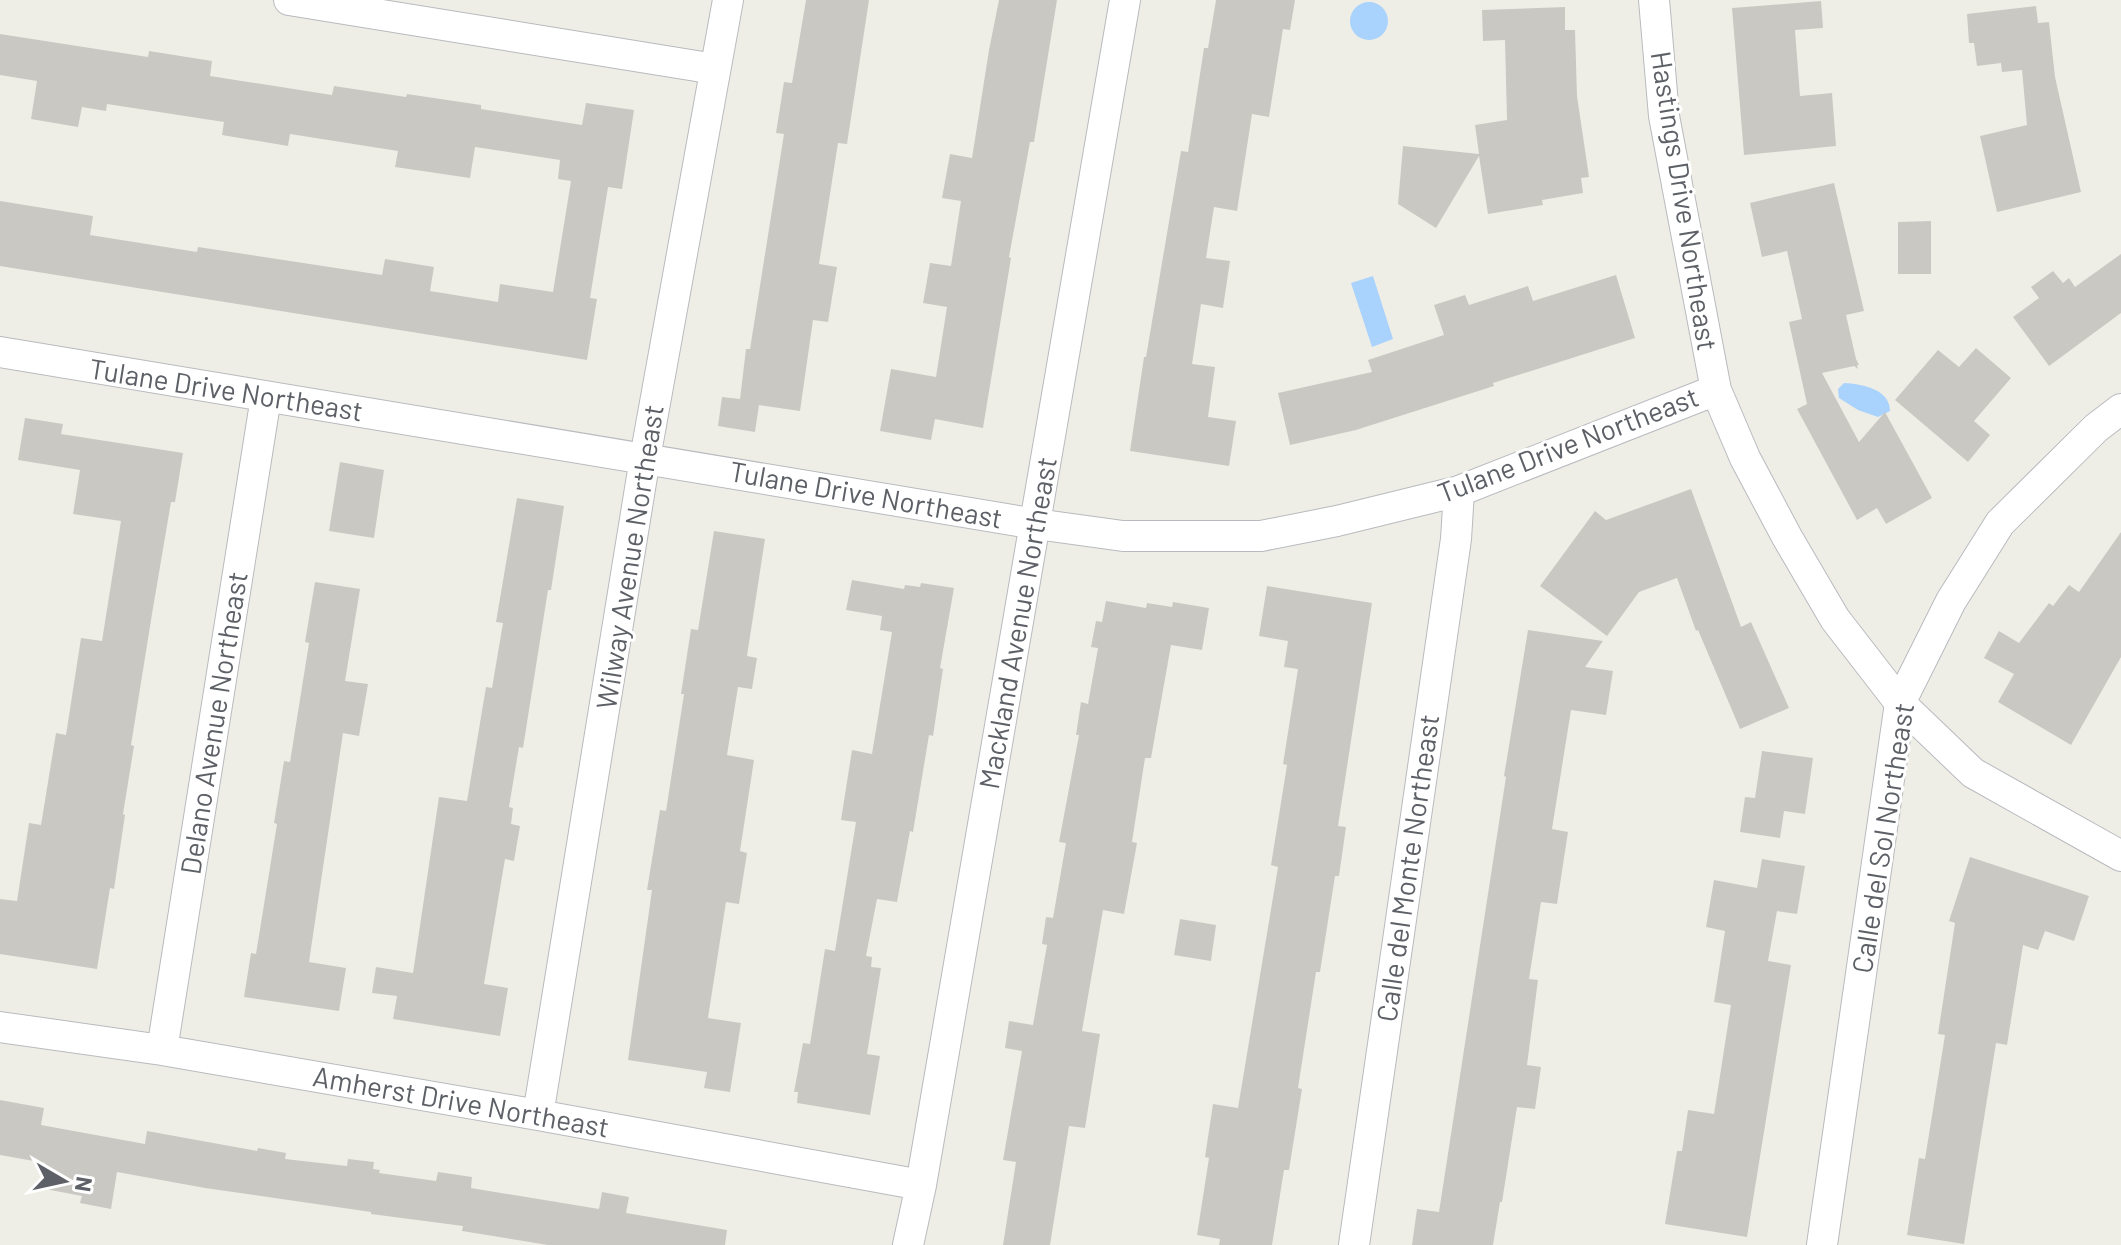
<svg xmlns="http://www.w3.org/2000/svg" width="2121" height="1245" viewBox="0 0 2121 1245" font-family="Barlow,sans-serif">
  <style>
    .water { fill: #a9d2fc }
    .building { fill: #cac8c3 }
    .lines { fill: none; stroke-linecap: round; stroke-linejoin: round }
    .street-casing { stroke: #b8babf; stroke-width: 32 }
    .street { stroke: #fff; stroke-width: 30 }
    .labels { text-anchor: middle; stroke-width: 6; stroke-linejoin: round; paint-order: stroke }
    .street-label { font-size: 28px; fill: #5d6066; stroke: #fff }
  </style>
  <rect width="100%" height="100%" fill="#efeee6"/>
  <path class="water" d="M1350 21a19 19 0 1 1 38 0a19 19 0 1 1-38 0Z
    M 1373,276 L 1393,339 L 1372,347 L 1351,283 Z
    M 1844,383 C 1862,384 1890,389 1890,411 L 1878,417 L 1858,410 L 1839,398 L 1838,389 Z"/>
  <path class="building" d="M 806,0 L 869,0 L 847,144 L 838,143 L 819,264 L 837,267 L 828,322 L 813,320 L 800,411 L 759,405 L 755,432 L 718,426 L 722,397 L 740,399 L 746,349 L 750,349 L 784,134 L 776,133 L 784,82 L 792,83 Z
    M 999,0 L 1057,0 L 1034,142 L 1030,142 L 1009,257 L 1011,258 L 983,428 L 935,419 L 931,440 L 880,431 L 891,369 L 936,377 L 947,307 L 923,303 L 930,263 L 951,266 L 961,201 L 942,198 L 950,154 L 972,158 L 989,50 Z
    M 1216,0 L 1295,0 L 1290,30 L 1283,29 L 1269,117 L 1252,114 L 1237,211 L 1214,207 L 1206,258 L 1230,261 L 1223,308 L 1201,304 L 1192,364 L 1215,367 L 1208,417 L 1236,421 L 1229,466 L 1130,451 L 1144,357 L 1146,357 L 1181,151 L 1188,152 L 1204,48 L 1208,48 Z
    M 1821,1 L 1823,28 L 1795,30 L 1800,96 L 1832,93 L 1836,146 L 1744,155 L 1732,8 Z
    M 2036,6 L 2038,23 L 2049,22 L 2055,77 L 2081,192 L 1997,212 L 1980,136 L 2027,125 L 2022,70 L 2002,72 L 2001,63 L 1977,66 L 1974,43 L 1969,43 L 1967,14 Z
    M 1565,7 L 1565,30 L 1575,30 L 1577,96 L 1589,177 L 1581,178 L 1583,193 L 1542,200 L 1543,205 L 1488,214 L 1479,156 L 1436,228 L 1398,204 L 1403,146 L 1479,154 L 1475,125 L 1507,120 L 1505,40 L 1483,41 L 1482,10 Z
    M 0,34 L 148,57 L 149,51 L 212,61 L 210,76 L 332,95 L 334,86 L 406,97 L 407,94 L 481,105 L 481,109 L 582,125 L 586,103 L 634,110 L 622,189 L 608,187 L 590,298 L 597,299 L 587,360 L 0,266 L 0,201 L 93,216 L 90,235 L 197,252 L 198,247 L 382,275 L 385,259 L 434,267 L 430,291 L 498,302 L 500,284 L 553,292 L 571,181 L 558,179 L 560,160 L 475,147 L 470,178 L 395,167 L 398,151 L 290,134 L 288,146 L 222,135 L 224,122 L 107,104 L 106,111 L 82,107 L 78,127 L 31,119 L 37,81 L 0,75 Z
    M 1834,183 L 1864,311 L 1846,315 L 1856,359 L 1859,365 L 1857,365 L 1858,369 L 1854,366 L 1822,373 L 1859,442 L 1885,412 L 1932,498 L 1886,524 L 1877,508 L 1857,520 L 1797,409 L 1807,404 L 1789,322 L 1802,319 L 1787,251 L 1762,257 L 1750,203 Z
    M 1931,221 L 1931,274 L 1898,274 L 1898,222 Z
    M 2121,254 L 2121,313 L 2049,366 L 2013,317 L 2039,298 L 2031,287 L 2053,271 L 2063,283 L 2069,278 L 2075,287 Z
    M 1616,275 L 1635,338 L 1493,383 L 1494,386 L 1356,430 L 1290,445 L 1278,393 L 1372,372 L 1368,360 L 1444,335 L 1434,305 L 1465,295 L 1469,305 L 1528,286 L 1533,301 Z
    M 1976,348 L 2011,378 L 1974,421 L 1990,435 L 1968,462 L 1895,400 L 1938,350 L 1959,367 Z
    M 25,418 L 63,424 L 61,434 L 183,453 L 175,502 L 171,502 L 152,614 L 131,745 L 134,746 L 123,814 L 125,815 L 114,889 L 110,888 L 97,969 L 0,954 L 0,899 L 17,901 L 29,823 L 41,825 L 56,733 L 66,735 L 81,638 L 102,641 L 121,521 L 73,514 L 80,470 L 18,460 Z
    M 340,462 L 384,470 L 374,538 L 329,531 Z
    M 1691,489 L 1741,627 L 1751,622 L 1789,708 L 1740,729 L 1698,630 L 1696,631 L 1677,578 L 1639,592 L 1607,636 L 1540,586 L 1595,511 L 1606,520 Z
    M 517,498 L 564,506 L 551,590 L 548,590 L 523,748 L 519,747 L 509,807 L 513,808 L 511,824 L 520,826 L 514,861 L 505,859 L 484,984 L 508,988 L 500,1036 L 393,1019 L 397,996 L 372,993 L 376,967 L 413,973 L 439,797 L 467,801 L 486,687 L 492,688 L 503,623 L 496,622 Z
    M 714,531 L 765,539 L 747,656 L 757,658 L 752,689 L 738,687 L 727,755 L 754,760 L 740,851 L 747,853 L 739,904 L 726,902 L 708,1018 L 741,1023 L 730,1092 L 704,1088 L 707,1072 L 628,1060 L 652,890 L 647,890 L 660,810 L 666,811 L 684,694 L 681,694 L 691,629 L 698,630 Z
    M 2121,532 L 2121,657 L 2071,745 L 1998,702 L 2014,674 L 1984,658 L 1999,631 L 2019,643 L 2049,603 L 2053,606 L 2069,585 L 2079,592 Z
    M 852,580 L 904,589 L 905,585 L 920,587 L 921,583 L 954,588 L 940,668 L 943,669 L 933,736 L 929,735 L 913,832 L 910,831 L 897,902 L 877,899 L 866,956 L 872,957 L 871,967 L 881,968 L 867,1054 L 880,1056 L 870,1115 L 797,1103 L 798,1092 L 794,1092 L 803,1043 L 810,1044 L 825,949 L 835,951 L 856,822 L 841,820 L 852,750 L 872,754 L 892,632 L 880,630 L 882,616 L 846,610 Z
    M 315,582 L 360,589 L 345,681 L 368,684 L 359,736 L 343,733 L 309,962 L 346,968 L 339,1011 L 244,997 L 251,953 L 256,954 L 277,824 L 274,823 L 284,761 L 290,762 L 309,643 L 305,642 Z
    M 1267,586 L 1372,603 L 1338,826 L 1346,827 L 1339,876 L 1335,876 L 1320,972 L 1316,972 L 1298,1088 L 1302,1089 L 1289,1170 L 1284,1170 L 1272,1245 L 1219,1245 L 1220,1239 L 1197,1235 L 1209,1158 L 1205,1157 L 1213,1104 L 1238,1108 L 1278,867 L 1271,865 L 1287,765 L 1283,764 L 1298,669 L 1284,667 L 1288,641 L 1259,636 Z
    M 1106,601 L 1146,608 L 1147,603 L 1172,607 L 1173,602 L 1209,608 L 1202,650 L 1171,645 L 1151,758 L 1145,758 L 1132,842 L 1137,843 L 1124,914 L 1103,910 L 1082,1031 L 1100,1034 L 1085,1128 L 1069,1126 L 1050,1245 L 1003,1245 L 1016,1162 L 1003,1160 L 1022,1051 L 1005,1048 L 1009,1021 L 1033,1025 L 1047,945 L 1042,944 L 1046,917 L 1053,918 L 1066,843 L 1059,842 L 1079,735 L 1076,735 L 1081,702 L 1088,704 L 1098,648 L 1091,647 L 1096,621 L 1102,622 Z
    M 1528,630 L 1603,641 L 1585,667 L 1613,671 L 1606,715 L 1571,710 L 1552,829 L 1568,832 L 1557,904 L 1541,902 L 1529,979 L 1538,980 L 1527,1065 L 1541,1067 L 1535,1109 L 1517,1107 L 1502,1202 L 1500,1202 L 1493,1245 L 1412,1245 L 1417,1209 L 1439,1212 L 1506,777 L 1504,776 Z
    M 1762,751 L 1813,758 L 1805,814 L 1784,811 L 1780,838 L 1740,832 L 1745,797 L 1755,798 Z
    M 1970,857 L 2089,896 L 2074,941 L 2045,931 L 2038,950 L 2023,945 L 2007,1045 L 1996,1043 L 1964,1244 L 1907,1235 L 1919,1158 L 1925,1159 L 1945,1035 L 1938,1034 L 1955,923 L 1949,921 Z
    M 1762,859 L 1805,866 L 1797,914 L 1777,911 L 1768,961 L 1791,965 L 1747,1237 L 1665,1224 L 1677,1151 L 1682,1151 L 1688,1110 L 1714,1114 L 1731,1005 L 1714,1002 L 1725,931 L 1706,927 L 1714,880 L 1757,888 Z
    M 1180,919 L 1216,925 L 1211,961 L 1174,955 Z
    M 0,1100 L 44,1108 L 41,1125 L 145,1144 L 147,1131 L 257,1151 L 258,1148 L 286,1153 L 285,1159 L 347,1166 L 348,1159 L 374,1162 L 373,1169 L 380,1170 L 379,1173 L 436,1181 L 438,1172 L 472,1177 L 471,1188 L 599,1209 L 602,1192 L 629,1197 L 626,1213 L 727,1230 L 725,1245 L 548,1245 L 462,1231 L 463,1226 L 371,1214 L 371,1212 L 205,1188 L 117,1172 L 111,1209 L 80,1203 L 82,1196 L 40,1188 L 45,1163 L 0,1155 Z"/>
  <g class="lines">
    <g class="street-casing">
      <path id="street" d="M 289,0 L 715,69
        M 1654,0 L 1664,116 L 1716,390 L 1745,458 L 1787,537 L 1835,619 L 1900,703 L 1973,773 L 2121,856
        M 0,352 L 1036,524 L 1123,536 L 1261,536 L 1337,521 L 1459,491 L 1716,390
        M 0,1027 L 162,1050 L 538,1115 L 921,1185
        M 162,1050 L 266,397
        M 538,1115 L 645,458 L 728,0
        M 908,1245 L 921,1185 L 1125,0
        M 1354,1245 L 1456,539 L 1459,491
        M 1822,1245 L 1900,703 L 1951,601 L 2000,523 L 2096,428 L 2121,409"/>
    </g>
    <use href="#street" class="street"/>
  </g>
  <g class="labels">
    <g class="street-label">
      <text transform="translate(1684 201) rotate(81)" y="10">Hastings Drive Northeast</text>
      <text transform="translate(226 390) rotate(9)" y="10">Tulane Drive Northeast</text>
      <text transform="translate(1568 445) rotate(-21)" y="10">Tulane Drive Northeast</text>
      <text transform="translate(866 495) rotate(10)" y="10">Tulane Drive Northeast</text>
      <text transform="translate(630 557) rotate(-81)" y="10">Wilway Avenue Northeast</text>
      <text transform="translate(1018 623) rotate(-80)" y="10">Mackland Avenue Northeast</text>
      <text transform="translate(214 723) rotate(-81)" y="10">Delano Avenue Northeast</text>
      <text transform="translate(1883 838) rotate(-81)" y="10">Calle del Sol Northeast</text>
      <text transform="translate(1408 868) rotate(-82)" y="10">Calle del Monte Northeast</text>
      <text transform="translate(461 1102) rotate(10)" y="10">Amherst Drive Northeast</text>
    </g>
  </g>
  <g transform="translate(64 1181) rotate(99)" stroke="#ffffff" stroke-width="6" paint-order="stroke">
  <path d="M0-6L14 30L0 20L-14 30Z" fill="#5d6066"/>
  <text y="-12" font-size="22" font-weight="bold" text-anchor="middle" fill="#5d6066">N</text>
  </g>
</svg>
